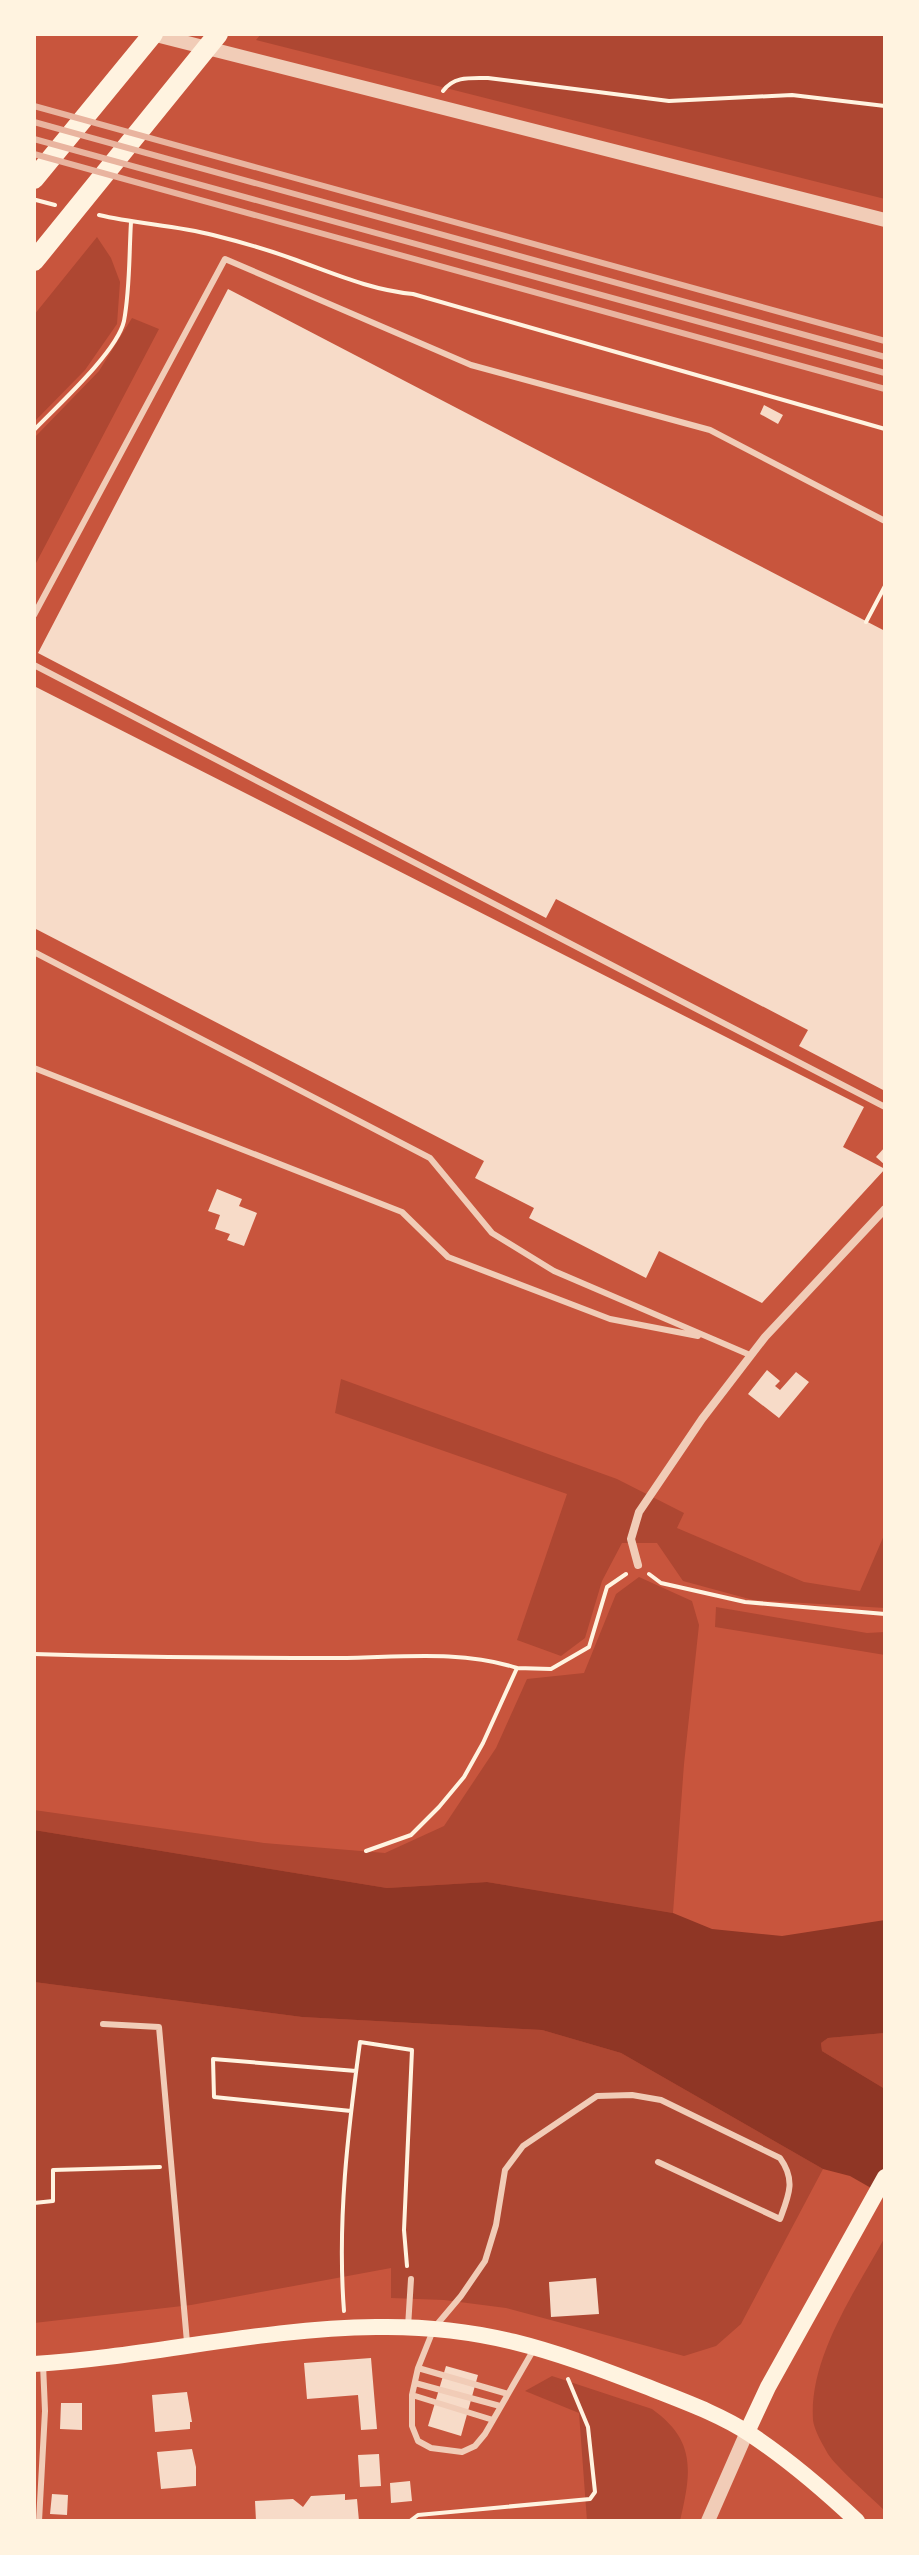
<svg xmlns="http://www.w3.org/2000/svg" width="919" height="2555" viewBox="0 0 919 2555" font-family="'Sofia Sans Condensed',sans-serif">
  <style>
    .green { fill: #ae4732 }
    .water { fill: #8f3625 }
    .building { fill: #f7dbc8 }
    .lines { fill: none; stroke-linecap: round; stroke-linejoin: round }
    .path { stroke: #fff3e0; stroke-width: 4 }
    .service { stroke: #f1ccb7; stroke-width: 6 }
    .minor { stroke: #f1ccb7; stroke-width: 8 }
    .tertiary { stroke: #f1ccb7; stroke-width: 14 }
    .secondary { stroke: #fff3e0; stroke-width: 16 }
    .motorway { stroke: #fff3e0; stroke-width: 20 }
    .rail { stroke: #e9b49f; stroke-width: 6 }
  </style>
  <rect width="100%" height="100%" fill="#c8553d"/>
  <path class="green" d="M 261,34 L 885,34 L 885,199 L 256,40 Z
    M 97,237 L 111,258 L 120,282 L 117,324 L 85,370 L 34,422 L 34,315 Z
    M 132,318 L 159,329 L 35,565 L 34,438 L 99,371 Z
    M 341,1379 L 617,1479 L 684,1513 L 677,1528 L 804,1582 L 860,1591 L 885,1533 L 885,1608 L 753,1600 L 683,1581 L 657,1543 L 622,1543 L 602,1581 L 585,1638 L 561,1656 L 517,1640 L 567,1494 L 335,1413 Z
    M 639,1577 L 692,1601 L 699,1625 L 684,1764 L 673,1913 L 487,1882 L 387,1888 L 34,1830 L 34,1810 L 264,1843 L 385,1853 L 444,1826 L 496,1748 L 527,1679 L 584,1673 L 616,1594 Z
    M 716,1607 L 867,1633 L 885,1632 L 885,1655 L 715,1627 Z
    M 34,1982 L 302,2017 L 542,2030 L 621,2053 L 823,2169 L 741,2324 L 716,2346 L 684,2356 L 506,2308 L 444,2300 L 391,2298 L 391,2268 L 191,2305 L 34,2323 Z
    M 885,2033 L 885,2089 L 822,2051 L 821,2043 L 828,2038 Z
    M 885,2237 L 885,2511 C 871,2497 837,2468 828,2454 C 823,2445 814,2430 813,2420 C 809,2357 856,2290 885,2237 Z
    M 552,2376 L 652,2409 C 697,2441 691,2473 680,2521 L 587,2521 L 579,2413 L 525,2391 Z"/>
  <path class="water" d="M 34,1830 L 387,1888 L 487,1882 L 673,1913 L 712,1929 L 782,1936 L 885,1920 L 885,2033 L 828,2038 L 821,2043 L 822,2051 L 885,2089 L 885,2196 L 850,2176 L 823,2169 L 621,2053 L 542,2030 L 302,2017 L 34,1982 Z"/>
  <path class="building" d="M 228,289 L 885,631 L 885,1091 L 799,1046 L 808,1030 L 556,899 L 546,918 L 38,653 Z
    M 764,405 L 783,415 L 778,424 L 760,414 Z
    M 34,686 L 864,1107 L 843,1147 L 885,1169 L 762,1303 L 659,1251 L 646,1278 L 529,1218 L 534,1208 L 475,1178 L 484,1161 L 34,928 Z
    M 885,1147 L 885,1165 L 876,1157 Z
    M 217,1189 L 242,1199 L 239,1206 L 257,1213 L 244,1246 L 227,1240 L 230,1234 L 215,1229 L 220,1215 L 208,1211 Z
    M 767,1370 L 780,1381 L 775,1386 L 780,1390 L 796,1372 L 809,1382 L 779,1418 L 748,1394 Z
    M 596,2278 L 599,2314 L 551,2317 L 549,2282 Z
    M 371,2358 L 377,2429 L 361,2430 L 358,2395 L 307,2399 L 304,2363 Z
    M 446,2366 L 478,2375 L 461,2436 L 428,2426 Z
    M 187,2392 L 192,2422 L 190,2422 L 190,2429 L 155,2432 L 152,2395 Z
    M 61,2403 L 82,2403 L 82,2430 L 60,2429 Z
    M 192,2449 L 196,2467 L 196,2486 L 161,2489 L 157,2452 Z
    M 379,2454 L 381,2486 L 360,2487 L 358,2455 Z
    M 410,2481 L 412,2501 L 391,2503 L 390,2483 Z
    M 52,2494 L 68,2495 L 67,2515 L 50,2514 Z
    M 345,2494 L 345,2500 L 357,2499 L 359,2521 L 256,2521 L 255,2501 L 293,2499 L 303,2507 L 311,2496 Z"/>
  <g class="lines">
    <path class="path" d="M 443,91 C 454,76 470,78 488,78 L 669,101 L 792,95 L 885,106
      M 36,200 L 55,205
      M 99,215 C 137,224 175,225 213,235 C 241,242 269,250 296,260 C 335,274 371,290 413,294 L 885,429
      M 34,430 C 57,406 117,352 124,321 C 130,289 129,255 131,222
      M 866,622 L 885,586
      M 649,1574 L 661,1583 L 745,1602 L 885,1614
      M 34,1654 C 134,1657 234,1658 334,1658 C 393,1658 460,1649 517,1668
      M 366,1851 L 411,1835 L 439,1807 L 464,1777 L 483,1743 L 517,1668 L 551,1669 L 589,1647 L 607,1587 L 626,1574
      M 351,2111 L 214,2097 L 213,2059 L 356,2071
      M 34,2203 L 53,2201 L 53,2170 L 160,2167
      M 344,2311 C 337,2221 348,2131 360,2042 L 412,2050 L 404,2230 L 407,2266
      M 410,2521 L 418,2515 L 590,2499 L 595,2492 L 588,2427 L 568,2379"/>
    <path class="service" d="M 34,615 L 225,259 L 471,365 L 710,430 L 885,521
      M 34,665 L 885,1107
      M 34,952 L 430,1158 L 492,1233 L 554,1271 L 750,1355
      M 34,1068 L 402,1212 L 448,1257 L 610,1319 L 698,1336
      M 103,2024 L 159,2027 L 187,2342
      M 408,2327 L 411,2279
      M 534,2349 L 485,2434 L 475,2446 L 462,2452 L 431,2448 L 418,2441 L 412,2426 L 412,2395 L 418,2368 L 434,2328 L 461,2296 L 485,2261 L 496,2225 L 505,2170 L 523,2146 L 597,2096 L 632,2095 L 661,2100 L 780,2158 C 796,2180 789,2195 780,2219 L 658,2162
      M 418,2368 L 508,2394
      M 415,2383 L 500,2406
      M 412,2395 L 493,2420
      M 39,2521 L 45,2411 L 43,2364"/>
    <path class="minor" d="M 638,1565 L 631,1539 L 639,1512 L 702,1419 L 765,1337 L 885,1209"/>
    <path class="tertiary" d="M 152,34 L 885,220
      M 708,2521 L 747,2432"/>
    <path class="secondary" d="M 34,2364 C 148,2357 262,2328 376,2327 C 481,2325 549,2349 645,2386 C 680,2400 718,2413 750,2434 C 789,2460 823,2489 857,2521
      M 747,2432 L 768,2387 L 885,2177"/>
    <path class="motorway" d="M 34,179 L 153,34
      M 34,261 L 218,34"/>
    <path class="rail" d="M 34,106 L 885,341
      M 34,122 L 885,357
      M 34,139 L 885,373
      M 34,154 L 885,389"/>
  </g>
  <rect width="919" height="2555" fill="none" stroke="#fff3e0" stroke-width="72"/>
</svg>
